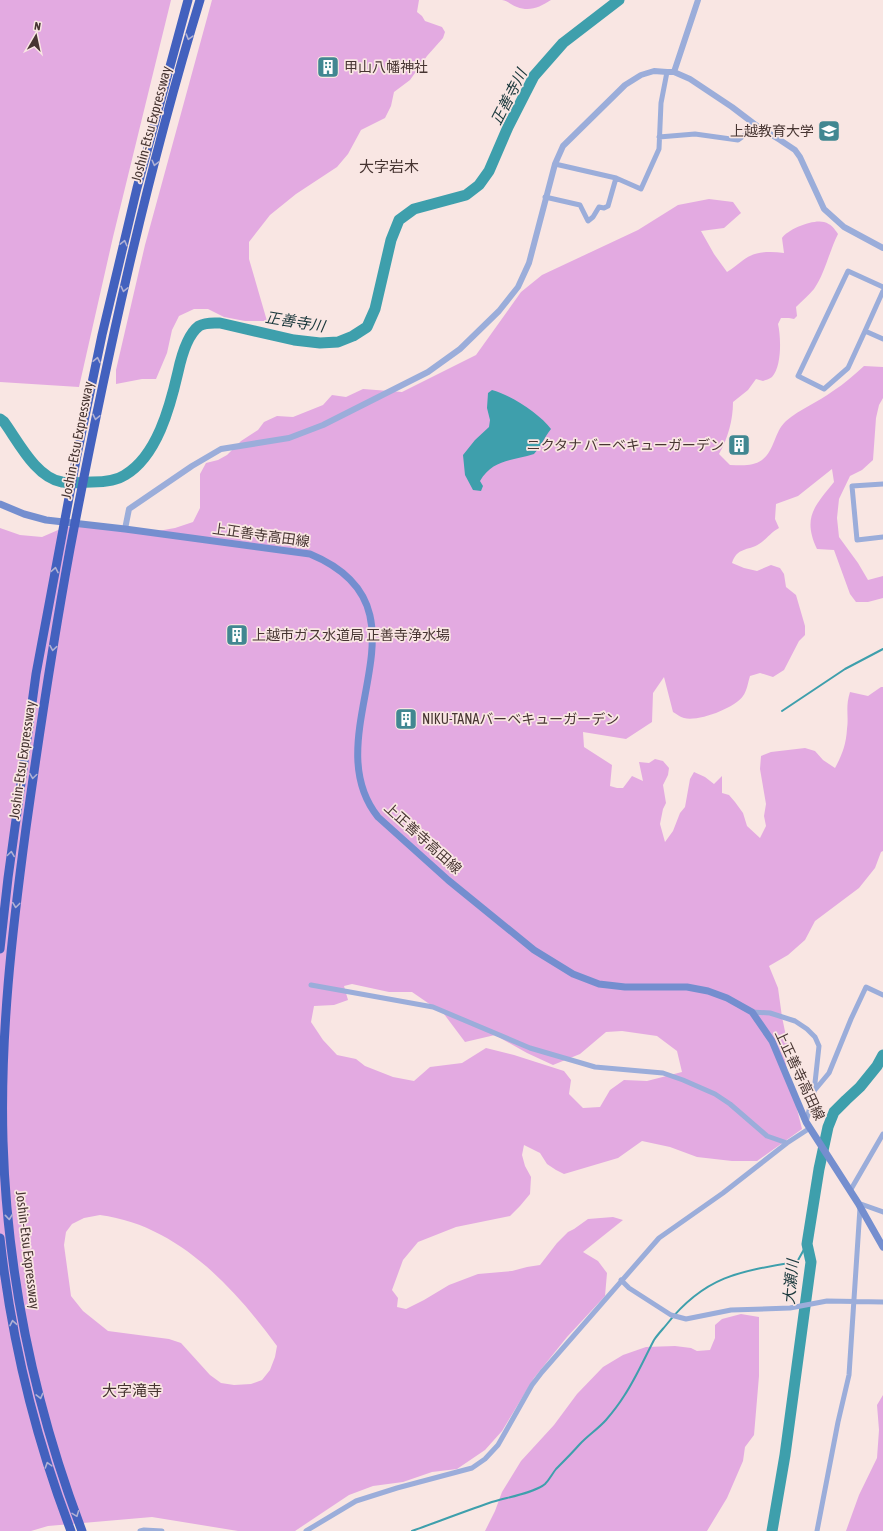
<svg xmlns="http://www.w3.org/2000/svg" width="883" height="1531" viewBox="0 0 883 1531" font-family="'Asap Condensed','Noto Sans JP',sans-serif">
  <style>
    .green { fill: #e3aae1; fill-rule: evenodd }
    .water { fill: #3e9fac }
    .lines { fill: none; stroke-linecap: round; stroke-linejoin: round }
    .stream { stroke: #3e9fac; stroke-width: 2 }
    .river { stroke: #3e9fac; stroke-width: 11 }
    .minor { stroke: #9badda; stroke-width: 5 }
    .tertiary { stroke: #9badda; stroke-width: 6 }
    .secondary { stroke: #748ecf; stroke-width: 7 }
    .motorway { stroke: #4361be; stroke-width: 9 }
    .oneway { stroke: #b0b1d4 }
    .labels { text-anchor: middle; stroke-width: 3.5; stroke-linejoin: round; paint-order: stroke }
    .poi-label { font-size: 14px; fill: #473532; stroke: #f9e6e3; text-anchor: start }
    .street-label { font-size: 14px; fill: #473532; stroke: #f9e6e3 }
    .water-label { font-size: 15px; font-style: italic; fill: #19373b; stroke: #f9e6e3 }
    .neighbourhood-label { font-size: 15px; fill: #473532; stroke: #f9e6e3 }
  </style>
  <rect width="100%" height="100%" fill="#f9e6e3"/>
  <path class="green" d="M 0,0 L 171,0 L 113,237 L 79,387 L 0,382 Z
    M 212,0 L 419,0 L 417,12 L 422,16 L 425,21 L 442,27 L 445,32 L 443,38 L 427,56 L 410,80 L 394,92 L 391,106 L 385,118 L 361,130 L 348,154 L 337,167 L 296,194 L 270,215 L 249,242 L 249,259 L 267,321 L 245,321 L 224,317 L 208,309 L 194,309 L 179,316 L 172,330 L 167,353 L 156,379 L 142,379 L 116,384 L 116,370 L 145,245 Z
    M 502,0 L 551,0 C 540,7 530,12 517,7 C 511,5 508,1 502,0 Z
    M 709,199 L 733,202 L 741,213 L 724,228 L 701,231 L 714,254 L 727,272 C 733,268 737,265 742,261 C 754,251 769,251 784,253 L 782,238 C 788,229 813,219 824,222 C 831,224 834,228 838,234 C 829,252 825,273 814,289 C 809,295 802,301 796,307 L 797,316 L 794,319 L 789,318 L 781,318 L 778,324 C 781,337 782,366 772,377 C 770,379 765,380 763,381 L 756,379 L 748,390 L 733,402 C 733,420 728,438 719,454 L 730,465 C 741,465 752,467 762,460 C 775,450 774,432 786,421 C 800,409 818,402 833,391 C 844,384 854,375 864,366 L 883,367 L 883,398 L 879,405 L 876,418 L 873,460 L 862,470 L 850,476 L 839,499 L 837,518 L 839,537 L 858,563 L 868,580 L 883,576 L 883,598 L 868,602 L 856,602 L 850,594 L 834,550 L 817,549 C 802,517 815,506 834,482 L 832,469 L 798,496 L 776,504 L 775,519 L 779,528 C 771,532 766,540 759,544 C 748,551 737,547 732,563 L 744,568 L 757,571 L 771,565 L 780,568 L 784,574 L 786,587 L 796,595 L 805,626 L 805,635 L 799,641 L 784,670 L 773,677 L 760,673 L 750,676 C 748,682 747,691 743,696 C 735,708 698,722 684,718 C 680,717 677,714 673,712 L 664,677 L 653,693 L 652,722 L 626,739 L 583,732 L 584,747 L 612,765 L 610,786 L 617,788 L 623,788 L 632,776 L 643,781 L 639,762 L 649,763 L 655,759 L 663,761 L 669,768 L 668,775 L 663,785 L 666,803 L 663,809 L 660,824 L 665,842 L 673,831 L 680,813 L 685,807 L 690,779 L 694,772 L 705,777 L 714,784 L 722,776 L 722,793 L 729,795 L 735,802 L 743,813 L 747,826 L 760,838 L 766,826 L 764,816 L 766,804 L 760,769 L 761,756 L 771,752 L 805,748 L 815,751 L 823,760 L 835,768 C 842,755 846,745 847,729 C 849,715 845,708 850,692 L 868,696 L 881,687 L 883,687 L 883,851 L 881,852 L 875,868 L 859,888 L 815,921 L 805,940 L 788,955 L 769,966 L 778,988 L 782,1017 L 788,1046 L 786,1065 L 802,1129 L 757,1161 L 732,1161 L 697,1157 L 670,1147 L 642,1141 L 618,1158 L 564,1174 L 556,1170 L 547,1164 L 540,1153 L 524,1145 L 522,1155 L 525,1166 L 531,1177 L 530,1194 L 520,1206 L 510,1216 L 456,1227 L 418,1242 L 403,1260 L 392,1290 L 398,1298 L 397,1307 L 406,1309 L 424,1300 L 449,1285 L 478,1274 L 512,1271 L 527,1267 L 540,1265 L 557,1243 L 568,1232 L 574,1229 L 588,1219 L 613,1217 L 623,1220 L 583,1252 L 598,1261 L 607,1273 L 605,1296 L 567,1337 L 534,1378 L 502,1431 L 485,1450 L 457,1469 L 432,1472 L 403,1482 L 373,1486 L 349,1495 L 295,1531 L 238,1531 L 152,1517 L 48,1526 L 31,1531 L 0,1531 L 0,528 L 20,535 L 42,537 L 65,527 L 85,527 L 158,531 L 175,528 L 193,522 L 200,508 L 200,474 L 206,463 L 218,460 L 227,455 L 241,441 L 258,430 L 264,422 L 277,416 L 293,417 L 323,405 L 332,395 L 346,397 L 363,389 L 402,392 L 476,355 L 521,292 L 542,275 L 638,230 L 678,205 ZM 352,984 L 389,992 L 412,992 L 444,1014 L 465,1042 L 495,1035 L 527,1053 L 553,1065 L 580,1054 L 606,1032 L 622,1031 L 657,1036 L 677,1051 L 682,1072 L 647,1081 L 624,1080 L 610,1090 L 600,1107 L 583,1108 L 569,1094 L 571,1080 L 564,1071 L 514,1055 L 486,1048 L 462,1063 L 430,1067 L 414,1081 L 393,1077 L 365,1066 L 356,1059 L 337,1055 L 323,1040 L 311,1022 L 314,1006 L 334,1005 L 348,1000 L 344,986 ZM 100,1215 C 177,1225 233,1286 277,1346 L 275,1357 L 270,1370 L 262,1380 L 251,1384 L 234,1385 L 221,1383 L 210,1375 L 181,1343 L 169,1339 L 108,1331 L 83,1311 L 71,1296 L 64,1245 L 66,1232 L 72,1224 L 84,1218 Z
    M 741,1314 L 759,1317 L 759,1376 L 754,1435 L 745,1447 L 743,1461 L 727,1498 L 707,1531 L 485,1531 L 495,1511 L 502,1492 L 521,1461 L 554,1425 L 577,1394 L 603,1367 L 623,1355 L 646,1347 L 675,1346 L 691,1348 L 697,1351 L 710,1350 L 715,1338 L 715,1325 L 722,1319 Z
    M 883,1395 L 883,1531 L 846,1531 L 859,1495 L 877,1458 L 879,1430 L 877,1405 Z"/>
  <path class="water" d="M 492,390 C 511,395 540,414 551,429 C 544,438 541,446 534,454 C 512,461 493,459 480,481 L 483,486 L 481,491 L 473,490 L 465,475 L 463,455 L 475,440 L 489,427 L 490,420 L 487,408 L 488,393 Z"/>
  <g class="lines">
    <path class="stream" d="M 782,711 L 845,669 L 883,649
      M 412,1531 C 437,1522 463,1512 489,1503 C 503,1498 535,1493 545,1484 C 550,1479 552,1474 556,1469 C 564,1461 572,1453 579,1445 C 587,1436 598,1429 606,1420 C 612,1413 619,1404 624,1396 C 636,1378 644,1359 654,1340 C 658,1334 663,1329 667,1324 C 705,1276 740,1271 797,1262 L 807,1244"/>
    <path class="river" d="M 0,419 L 4,422 C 18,441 36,478 62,482 C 71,484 82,482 92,482 C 102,482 116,481 125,475 C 157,456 170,407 178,372 C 181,358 187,335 199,326 C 206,322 213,323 220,323 L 294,340 L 320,343 L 338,342 L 353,336 L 367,327 L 375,309 L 391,240 L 399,220 L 414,209 L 466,195 L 479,185 L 489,171 L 508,127 L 534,76 L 563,43 L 619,0
      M 772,1531 L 785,1455 L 811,1262 L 807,1244 L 819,1169 L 828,1127 L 834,1112 L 846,1100 L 860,1087 L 877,1066 L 883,1055"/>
    <path class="minor" d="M 659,137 L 695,134 L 738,140 L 757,126
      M 555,164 L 616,178 L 641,189 L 659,149 L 661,103 L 667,72
      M 545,197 L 580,205 L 588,221 L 593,217 L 599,207 L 604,208 L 608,206 L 616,178
      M 883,287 L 848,271 L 798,376 L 824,389 L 848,368 L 865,331 L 883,339
      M 865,331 L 883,291
      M 883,484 L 852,486 L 857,540 L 883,537
      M 311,985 L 433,1007 L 530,1048 L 595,1067 L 663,1073 L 683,1080 L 715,1094 L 730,1104 L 767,1136 L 787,1143
      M 752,1012 L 770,1013 L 795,1021 L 807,1029 L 815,1037 L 819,1046 L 814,1092 L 806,1122
      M 814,1091 L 829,1073 L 851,1019 L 866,987 L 883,995
      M 850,1191 L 883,1134
      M 858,1203 L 883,1212
      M 621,1280 L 629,1288 L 671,1315 L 686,1319 L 731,1310 L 790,1308 L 827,1301 L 883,1302
      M 140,1531 L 144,1530 L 162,1531
      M 306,1531 L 356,1501 L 397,1488 L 472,1468 L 485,1459 L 498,1445 L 532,1385 L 542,1372 L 659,1238 L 723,1193 L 787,1143 L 810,1128
      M 817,1531 L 838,1422 L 849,1375 L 860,1208"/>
    <path class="tertiary" d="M 674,72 L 698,0
      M 125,529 L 129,509 L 192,466 L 221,449 L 289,438 L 323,425 L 428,372 L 460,349 L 499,311 L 518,287 L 529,263 L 555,164 L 563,146 L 625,85 L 641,75 L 654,71 L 667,72 L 674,72 L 690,79 L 732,107 L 757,126 L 780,140 L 795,150 L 800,157 L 824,209 L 844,227 L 883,248"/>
    <path class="secondary" d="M 0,504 L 24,514 L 46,520 L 125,529 L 310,554 C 443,609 311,733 378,817 L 448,880 L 534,950 L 573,974 L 599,984 L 625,987 L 687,987 L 708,991 L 727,998 L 752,1012 L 772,1041 L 806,1122 L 858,1203 L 883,1247"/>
    <path class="motorway" d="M 0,949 L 8,878 L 36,674 L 77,455 L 102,335 L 137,188 L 188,0
      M 0,1238 C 11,1338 35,1437 71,1531
      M 82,1531 C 35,1407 7,1274 3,1141 C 0,1036 12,932 26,828 C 39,735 53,642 70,549 C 105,365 145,180 200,0"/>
  </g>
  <defs><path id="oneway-chevron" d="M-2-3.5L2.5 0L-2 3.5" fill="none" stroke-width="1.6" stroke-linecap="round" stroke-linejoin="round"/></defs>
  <g class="oneway">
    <use href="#oneway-chevron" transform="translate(189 37) rotate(106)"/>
    <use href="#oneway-chevron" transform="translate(155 163) rotate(104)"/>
    <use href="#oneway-chevron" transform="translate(124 243) rotate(-76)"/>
    <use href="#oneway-chevron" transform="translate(124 289) rotate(103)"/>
    <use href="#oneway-chevron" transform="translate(97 360) rotate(-78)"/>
    <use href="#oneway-chevron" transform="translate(96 417) rotate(102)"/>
    <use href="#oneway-chevron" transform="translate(55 570) rotate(-79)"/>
    <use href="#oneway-chevron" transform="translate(53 648) rotate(99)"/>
    <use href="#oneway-chevron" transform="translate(33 776) rotate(98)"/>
    <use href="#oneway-chevron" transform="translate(11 854) rotate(-82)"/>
    <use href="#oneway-chevron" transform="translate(16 905) rotate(97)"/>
    <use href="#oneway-chevron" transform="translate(9 1217) rotate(84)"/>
    <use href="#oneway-chevron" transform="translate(13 1323) rotate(-101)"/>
    <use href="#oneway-chevron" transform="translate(40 1396) rotate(76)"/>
    <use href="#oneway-chevron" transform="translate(48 1465) rotate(-107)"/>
    <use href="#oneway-chevron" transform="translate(76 1514) rotate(69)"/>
  </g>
  <defs>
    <g id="building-square" transform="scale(1.15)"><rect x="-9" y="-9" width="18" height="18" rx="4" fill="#418791" stroke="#f9e6e3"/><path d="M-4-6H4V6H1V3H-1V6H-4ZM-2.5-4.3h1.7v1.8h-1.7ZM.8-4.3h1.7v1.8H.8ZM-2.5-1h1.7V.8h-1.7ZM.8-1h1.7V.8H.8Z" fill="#fff"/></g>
    <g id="university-square" transform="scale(1.15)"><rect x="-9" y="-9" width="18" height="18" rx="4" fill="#418791" stroke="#f9e6e3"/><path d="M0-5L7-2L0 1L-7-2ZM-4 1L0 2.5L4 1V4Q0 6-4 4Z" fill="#fff"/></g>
  </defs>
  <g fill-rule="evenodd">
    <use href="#building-square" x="328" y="67"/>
    <use href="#university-square" x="829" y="131"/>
    <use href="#building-square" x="739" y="445"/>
    <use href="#building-square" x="237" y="635"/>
    <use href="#building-square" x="406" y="719"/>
  </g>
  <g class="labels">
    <g class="poi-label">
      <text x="344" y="72">甲山八幡神社</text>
      <text x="814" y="136" text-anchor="end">上越教育大学</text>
      <text x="724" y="450" text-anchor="end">ニクタナ バーベキューガーデン</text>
      <text x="252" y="640">上越市ガス水道局 正善寺浄水場</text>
      <text x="422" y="724">NIKU-TANAバーベキューガーデン</text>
    </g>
    <g class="street-label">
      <text transform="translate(151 124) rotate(-75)" y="5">Joshin-Etsu Expressway</text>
      <text transform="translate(77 440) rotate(-79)" y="5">Joshin-Etsu Expressway</text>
      <text transform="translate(261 535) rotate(8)" y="5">上正善寺高田線</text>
      <text transform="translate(22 760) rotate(-82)" y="5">Joshin-Etsu Expressway</text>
      <text transform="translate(423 838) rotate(42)" y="5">上正善寺高田線</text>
      <text transform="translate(800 1075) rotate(65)" y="5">上正善寺高田線</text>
      <text transform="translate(28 1250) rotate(83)" y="5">Joshin-Etsu Expressway</text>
    </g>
    <g class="water-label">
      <text transform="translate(509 97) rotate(-63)" y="5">正善寺川</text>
      <text transform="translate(295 322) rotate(9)" y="5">正善寺川</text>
      <text transform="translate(791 1282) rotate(-85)" y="5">大瀬川</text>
    </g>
    <g class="neighbourhood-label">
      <text x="389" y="172">大字岩木</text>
      <text x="132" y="1396">大字滝寺</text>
    </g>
  </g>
  <g transform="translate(36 36) rotate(9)" stroke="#f9e6e3" stroke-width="3" paint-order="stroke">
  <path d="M0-3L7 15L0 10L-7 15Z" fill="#473532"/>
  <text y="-6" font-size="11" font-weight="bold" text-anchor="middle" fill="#473532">N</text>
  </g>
</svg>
